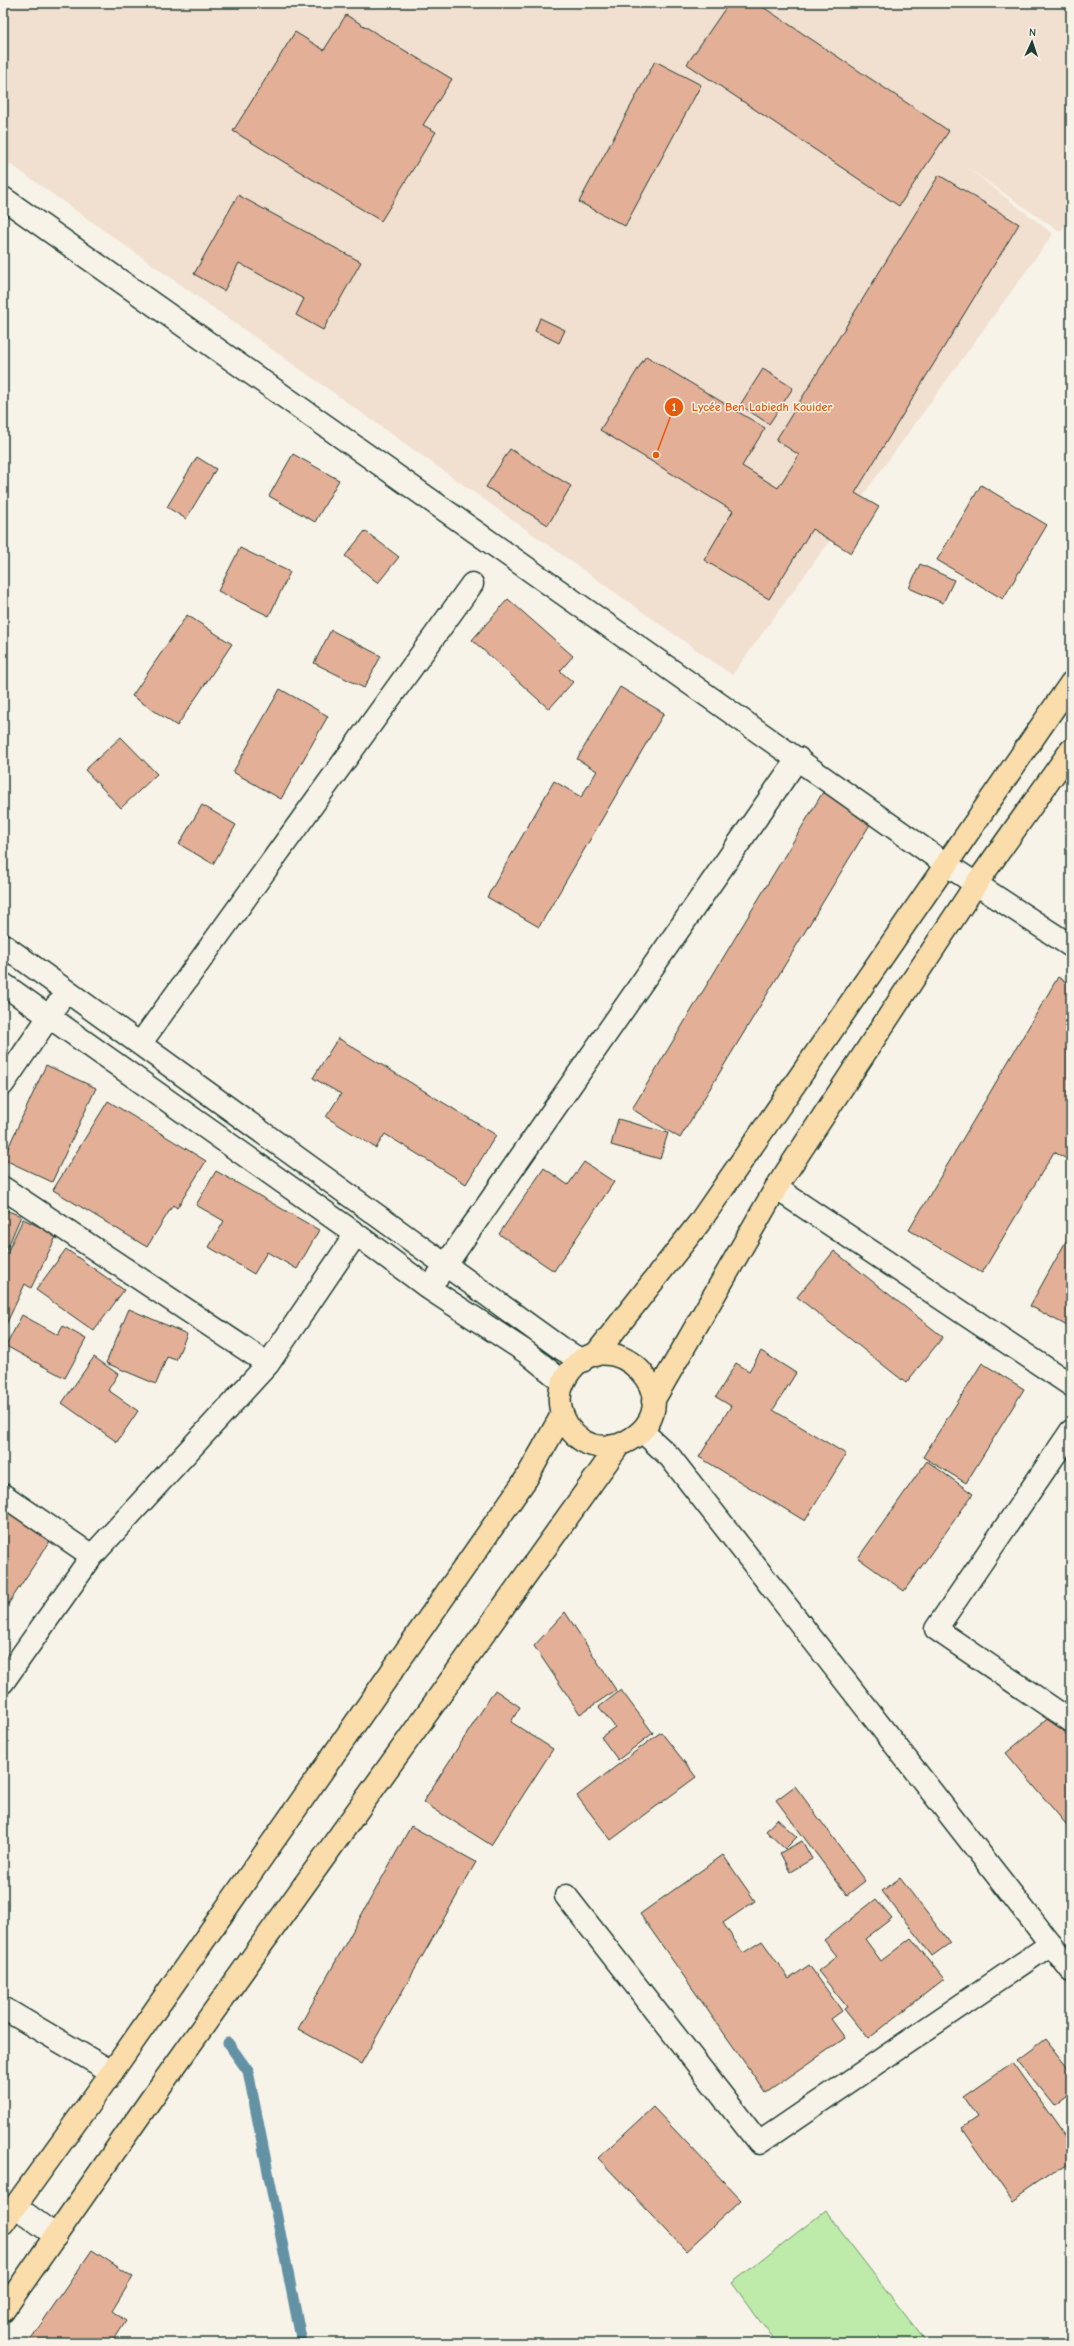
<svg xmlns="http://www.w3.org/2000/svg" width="1074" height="2346" viewBox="0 0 1074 2346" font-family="'Comic Neue',sans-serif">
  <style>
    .built { fill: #f1dfd0 }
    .grass { fill: #beeba9; stroke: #6e946e }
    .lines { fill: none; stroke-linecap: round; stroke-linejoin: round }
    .stream { stroke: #6392a5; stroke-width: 11 }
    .building { fill: #e3af97; stroke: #1f3d34 }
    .minor-casing { stroke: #1f3d34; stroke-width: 25 }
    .major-casing { stroke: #1f3d34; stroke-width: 25 }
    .minor { stroke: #f7f3e8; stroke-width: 22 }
    .major { stroke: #fbdcab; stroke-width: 22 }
    .leader { fill: none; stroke: #e8590c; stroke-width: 1.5 }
    .callout-dot { fill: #e8590c; stroke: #f7f3e8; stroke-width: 1.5 }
    .mark-label { font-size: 12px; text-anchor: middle; font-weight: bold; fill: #fff }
    .callout-label { font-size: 12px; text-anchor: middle; font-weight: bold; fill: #e8590c; stroke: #f7f3e8; stroke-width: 3; stroke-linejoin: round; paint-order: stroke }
  </style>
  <rect width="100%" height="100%" fill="#f7f3e8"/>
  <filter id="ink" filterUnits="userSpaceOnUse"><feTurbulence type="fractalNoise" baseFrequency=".025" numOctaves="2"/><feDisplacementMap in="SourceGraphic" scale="8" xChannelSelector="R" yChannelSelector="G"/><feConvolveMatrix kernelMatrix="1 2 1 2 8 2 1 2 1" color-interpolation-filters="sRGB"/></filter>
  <g filter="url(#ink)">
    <path class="built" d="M 3,3 L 1071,3 L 1071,217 L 1060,232 L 965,166 L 1053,234 L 732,675 L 3,159 Z"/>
    <path class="grass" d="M 825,2211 L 927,2343 L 776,2343 L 732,2283 Z"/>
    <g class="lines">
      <path class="stream" d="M 228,2043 L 248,2071 L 302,2343"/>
    </g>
    <path class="building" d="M 729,3 L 757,3 L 949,131 L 899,206 L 687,64 Z
      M 346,15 L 452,79 L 423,125 L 436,132 L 381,221 L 233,131 L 295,32 L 324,50 Z
      M 655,61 L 701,85 L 625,226 L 579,202 Z
      M 939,175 L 1019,224 L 855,493 L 879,507 L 851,553 L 812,529 L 769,599 L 704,560 L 733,511 L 600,430 L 646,356 L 765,428 L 742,466 L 778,488 L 799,455 L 776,440 Z
      M 238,195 L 361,262 L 323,330 L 296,315 L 304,299 L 239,263 L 224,291 L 194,274 Z
      M 540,318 L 565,330 L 559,343 L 535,331 Z
      M 763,369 L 793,388 L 769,424 L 740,405 Z
      M 510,449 L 571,486 L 548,525 L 486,487 Z
      M 293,454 L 339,480 L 315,522 L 269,496 Z
      M 197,457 L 216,469 L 186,519 L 167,507 Z
      M 981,485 L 1047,525 L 1003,599 L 937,560 Z
      M 365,531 L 399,557 L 378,583 L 345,556 Z
      M 240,548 L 290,572 L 269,616 L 218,591 Z
      M 920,564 L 954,580 L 943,603 L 909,588 Z
      M 508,599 L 573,656 L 560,671 L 573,682 L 549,709 L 472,640 Z
      M 187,615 L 232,644 L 177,726 L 132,696 Z
      M 331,630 L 381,656 L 364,688 L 314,663 Z
      M 620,687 L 664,713 L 539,927 L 487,897 L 554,781 L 581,797 L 597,771 L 577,759 Z
      M 280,689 L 328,716 L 281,799 L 233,772 Z
      M 121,737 L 157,774 L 121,808 L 85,770 Z
      M 823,792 L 872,821 L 680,1138 L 632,1109 Z
      M 202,805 L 236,825 L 213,864 L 179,844 Z
      M 1058,977 L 1071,985 L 1071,1152 L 1067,1159 L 1054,1152 L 982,1273 L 909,1230 Z
      M 338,1038 L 496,1135 L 466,1184 L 385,1134 L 376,1148 L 326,1117 L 341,1094 L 313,1078 Z
      M 46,1065 L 96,1088 L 52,1182 L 3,1159 Z
      M 108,1101 L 206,1161 L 177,1208 L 173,1205 L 147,1247 L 53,1190 Z
      M 618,1119 L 668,1133 L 660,1159 L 611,1145 Z
      M 584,1162 L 614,1182 L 554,1271 L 499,1234 L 544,1168 L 568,1185 Z
      M 216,1171 L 319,1230 L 297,1269 L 267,1252 L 254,1274 L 209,1247 L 224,1221 L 196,1205 Z
      M 3,1209 L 21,1216 L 3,1258 Z
      M 23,1219 L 57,1235 L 31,1288 L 25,1284 L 3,1331 L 3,1261 Z
      M 1071,1232 L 1071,1328 L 1030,1306 Z
      M 66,1249 L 124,1290 L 94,1331 L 36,1290 Z
      M 834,1251 L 943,1337 L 906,1383 L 797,1297 Z
      M 129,1309 L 187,1334 L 176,1360 L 167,1357 L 156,1384 L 106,1363 Z
      M 22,1315 L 58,1335 L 63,1326 L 86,1339 L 65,1378 L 6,1346 Z
      M 761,1351 L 796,1373 L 773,1410 L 846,1454 L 805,1521 L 699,1457 L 731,1406 L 716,1397 L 736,1363 L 749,1371 Z
      M 94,1357 L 118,1374 L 108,1390 L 138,1411 L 117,1442 L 62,1403 Z
      M 982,1363 L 1024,1389 L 966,1483 L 923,1457 Z
      M 927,1461 L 973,1494 L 904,1591 L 858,1558 Z
      M 3,1502 L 54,1535 L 3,1612 Z
      M 565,1612 L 616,1690 L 580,1714 L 534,1646 Z
      M 495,1690 L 520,1707 L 511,1722 L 553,1749 L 491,1845 L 423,1802 Z
      M 621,1690 L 653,1733 L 618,1760 L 601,1737 L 615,1727 L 599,1707 Z
      M 1051,1716 L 1071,1740 L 1071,1830 L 1006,1753 Z
      M 661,1732 L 696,1777 L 611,1840 L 577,1796 Z
      M 795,1786 L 865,1881 L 847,1895 L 776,1800 Z
      M 777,1819 L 797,1837 L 785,1849 L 766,1831 Z
      M 411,1826 L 476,1862 L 361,2064 L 298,2029 Z
      M 802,1841 L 812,1859 L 790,1872 L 780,1853 Z
      M 723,1855 L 755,1901 L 723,1923 L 743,1953 L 762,1941 L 789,1979 L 809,1965 L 842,2011 L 831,2019 L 845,2038 L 766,2093 L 640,1914 Z
      M 900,1878 L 950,1943 L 932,1956 L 882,1891 Z
      M 876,1899 L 892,1918 L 865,1939 L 881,1961 L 911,1938 L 944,1979 L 868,2039 L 844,2009 L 847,2007 L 818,1971 L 837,1956 L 824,1940 Z
      M 1045,2039 L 1071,2072 L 1071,2091 L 1053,2105 L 1017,2060 Z
      M 1013,2063 L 1071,2145 L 1071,2161 L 1013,2201 L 962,2128 L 978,2117 L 964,2097 Z
      M 653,2107 L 741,2200 L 686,2251 L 598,2158 Z
      M 92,2250 L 133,2277 L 112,2311 L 126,2321 L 112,2343 L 34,2343 L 30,2340 Z"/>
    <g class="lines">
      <g class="minor-casing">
        <path id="minor" d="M 3,198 L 947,865 L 1071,946
          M 3,945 L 559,1347 L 582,1361
          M 3,984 L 356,1234 L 430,1289 L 526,1352 L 563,1382
          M 140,1044 L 472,584
          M 3,1084 L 57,1005
          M 3,1188 L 268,1364
          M 776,1188 L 1071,1385
          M 438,1276 L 798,758
          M 642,1431 L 670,1457 L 1071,1970
          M 1071,1431 L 936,1629 L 1071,1721
          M 3,1495 L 92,1556
          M 3,1682 L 92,1556 L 268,1364 L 356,1234
          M 566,1896 L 759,2143 L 1051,1944
          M 3,2008 L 112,2072
          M 15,2206 L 56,2236"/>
      </g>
      <g class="major-casing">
        <path id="major" d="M 595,1355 L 699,1223 L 1071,683
          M 653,1401 L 776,1188 L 976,884 L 1071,750
          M 3,2223 L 112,2072 L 526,1479 L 562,1415
          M 3,2311 L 149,2102 L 619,1445 C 708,1407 603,1305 564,1381 C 552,1404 567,1438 592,1445 C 601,1448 610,1447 619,1445"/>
      </g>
      <use href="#minor" class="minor"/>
      <use href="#major" class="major"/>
    </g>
  </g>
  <path class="leader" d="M656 455L674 407"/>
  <g class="callout-dot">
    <circle cx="656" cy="455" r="4"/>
    <circle cx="674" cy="407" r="10"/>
  </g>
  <g class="mark-label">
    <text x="674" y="411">1</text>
  </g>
  <g class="callout-label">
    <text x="762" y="411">Lycée Ben Labiedh Kouider</text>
  </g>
  <rect width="1074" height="2346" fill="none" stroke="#f7f3e8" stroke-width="16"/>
  <rect x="8" y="8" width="1058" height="2330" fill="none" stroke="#1f3d34" stroke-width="1.5" filter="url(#ink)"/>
  <g transform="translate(1032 42) rotate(3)" stroke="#f7f3e8" stroke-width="3" paint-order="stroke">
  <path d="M0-3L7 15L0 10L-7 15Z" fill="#1f3d34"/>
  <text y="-6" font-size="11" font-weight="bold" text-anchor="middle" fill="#1f3d34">N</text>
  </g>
</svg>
